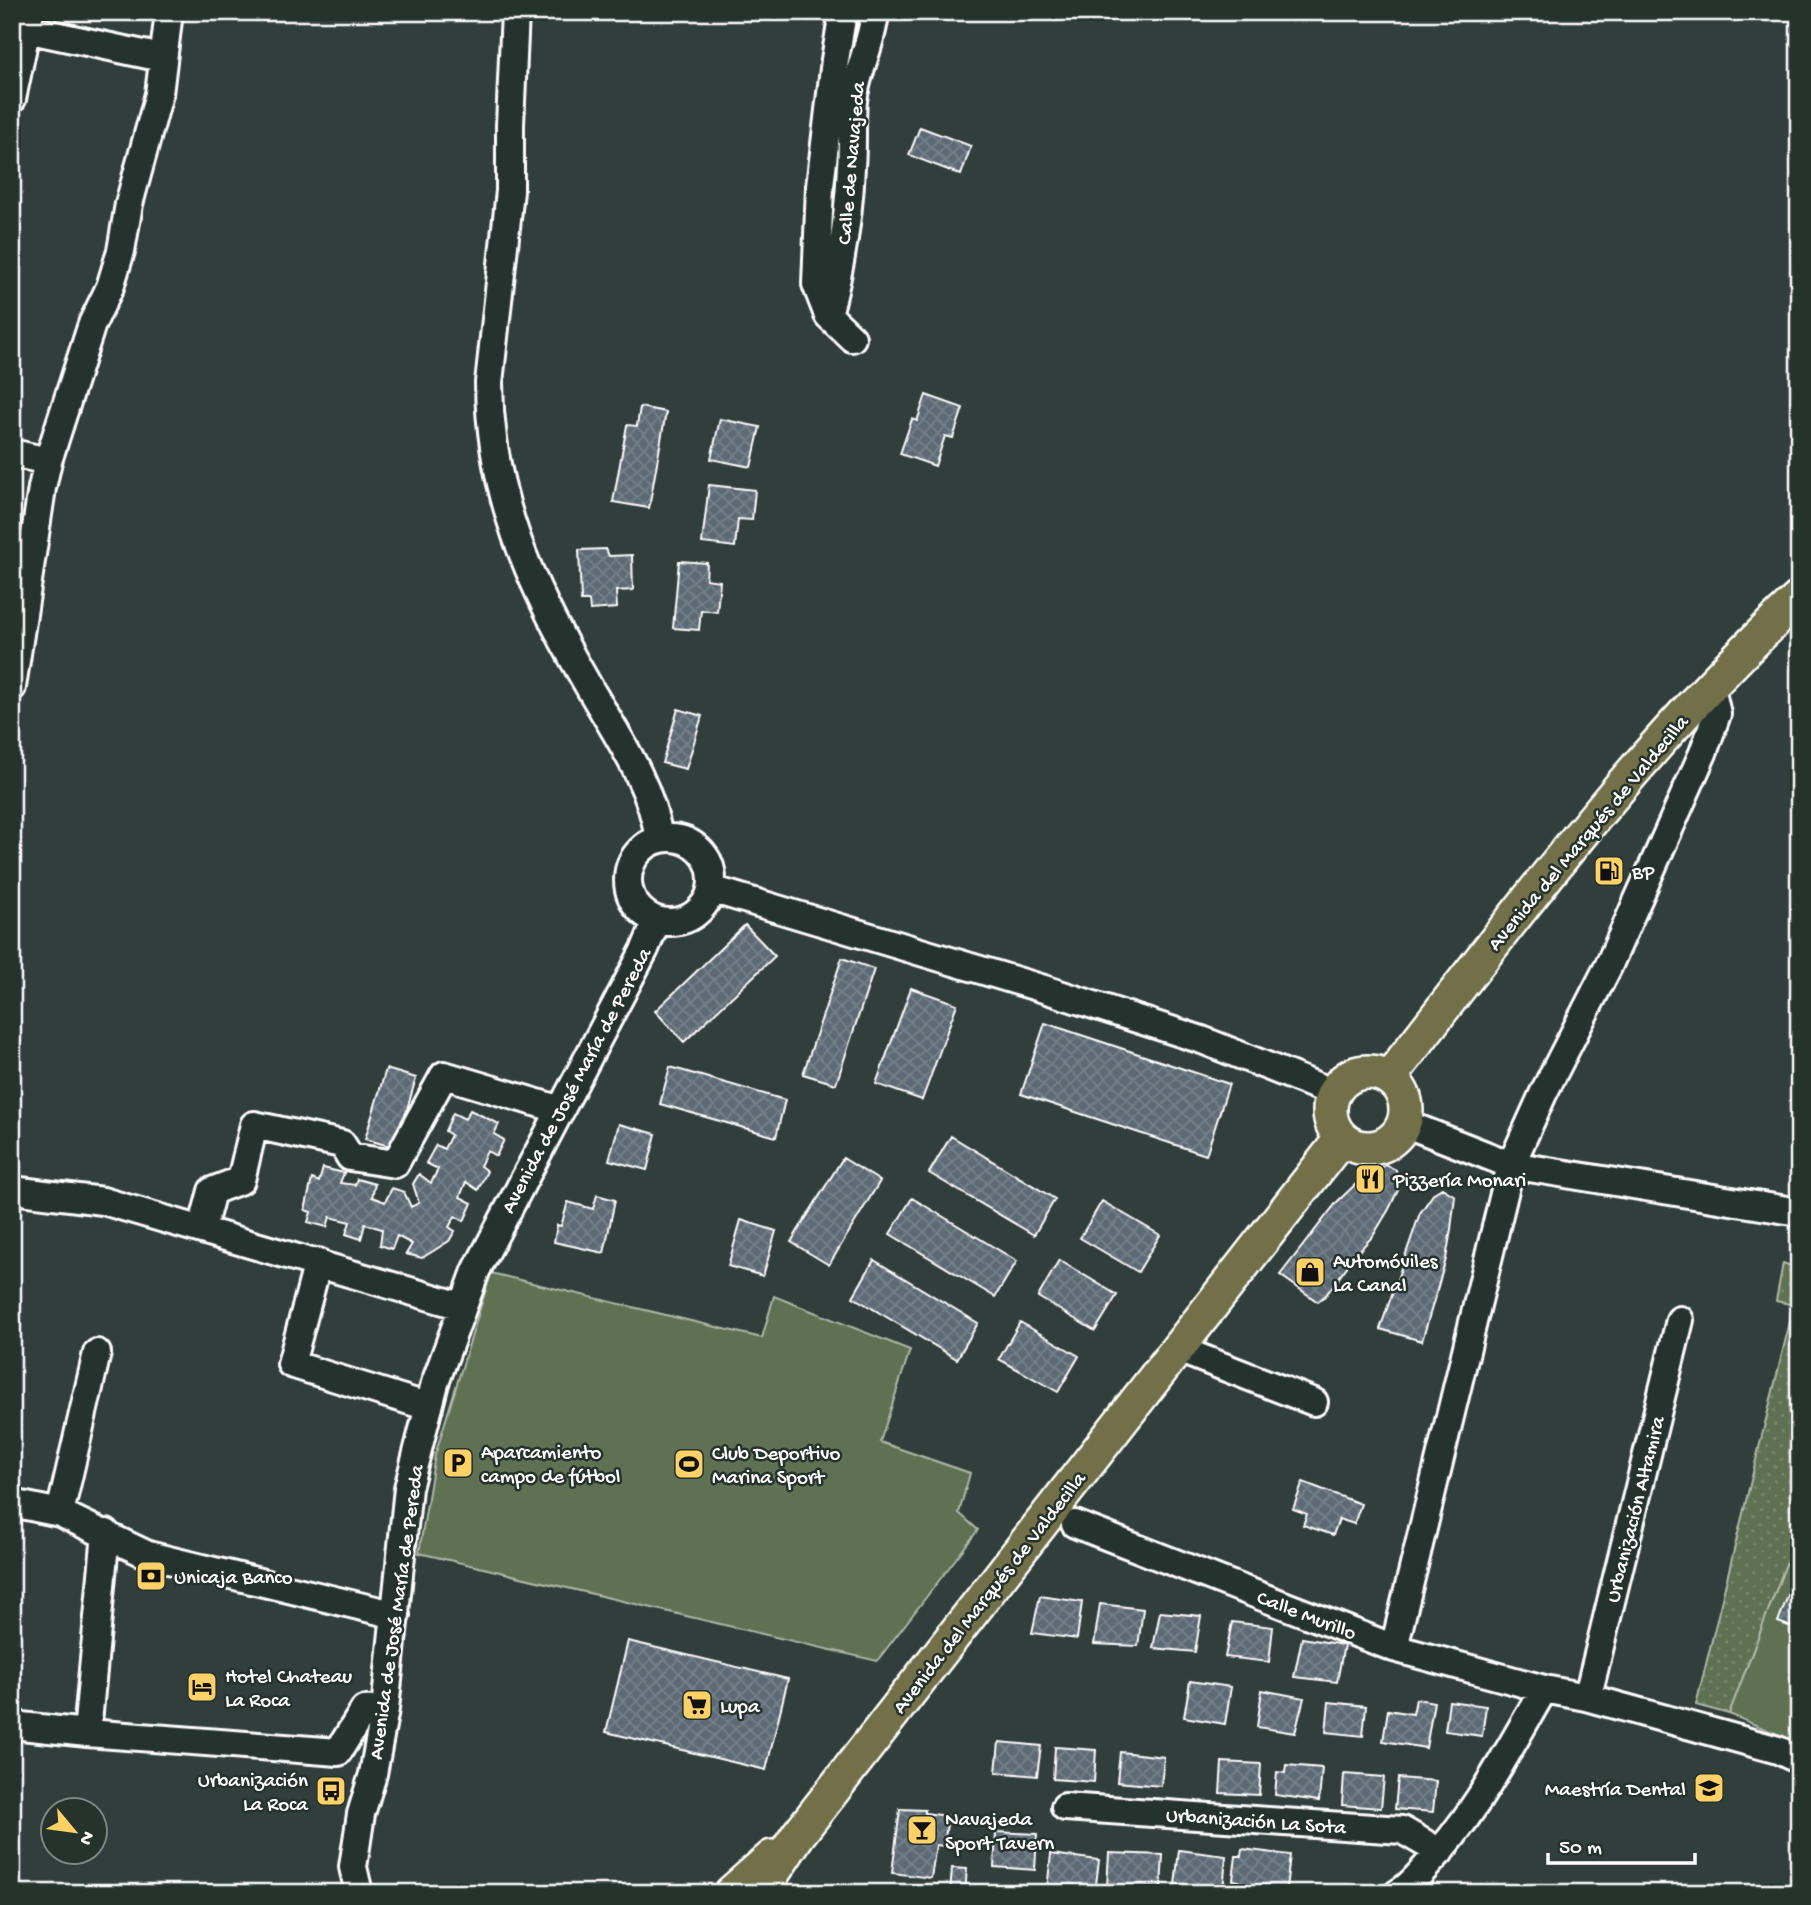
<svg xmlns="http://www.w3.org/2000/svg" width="1811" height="1905" viewBox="0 0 1811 1905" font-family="'Gochi Hand',sans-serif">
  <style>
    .green { fill: url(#green-dots); stroke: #b0b8a9; stroke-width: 2 }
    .pitch { fill: #607153; stroke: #b0b8a9; stroke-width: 2 }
    .building { fill: url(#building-cross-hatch); stroke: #fff; stroke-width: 2 }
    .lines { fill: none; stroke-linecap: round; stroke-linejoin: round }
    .minor-casing { stroke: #fff; stroke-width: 32 }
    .major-casing { stroke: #fff; stroke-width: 38 }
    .minor { stroke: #26332d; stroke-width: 26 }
    .major { stroke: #71704a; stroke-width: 33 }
    .labels { text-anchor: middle; stroke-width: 5; stroke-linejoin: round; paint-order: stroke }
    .street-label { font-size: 21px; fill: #fff; stroke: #26332d }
    .poi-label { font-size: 21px; fill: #fff; stroke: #26332d; text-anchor: start }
  </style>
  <defs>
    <pattern id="green-dots" width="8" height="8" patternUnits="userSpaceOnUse" patternTransform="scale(1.75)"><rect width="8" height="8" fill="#607153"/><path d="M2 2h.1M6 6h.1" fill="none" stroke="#78866d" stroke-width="1.8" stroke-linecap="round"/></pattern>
    <pattern id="building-cross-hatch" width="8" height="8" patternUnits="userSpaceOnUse" patternTransform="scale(1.75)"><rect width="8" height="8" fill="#5d6a74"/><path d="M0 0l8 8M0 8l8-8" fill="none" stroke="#758089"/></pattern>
  </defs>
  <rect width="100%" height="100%" fill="#313e3b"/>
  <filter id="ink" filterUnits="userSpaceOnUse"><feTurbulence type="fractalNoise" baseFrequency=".0143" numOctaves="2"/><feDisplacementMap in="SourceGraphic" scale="14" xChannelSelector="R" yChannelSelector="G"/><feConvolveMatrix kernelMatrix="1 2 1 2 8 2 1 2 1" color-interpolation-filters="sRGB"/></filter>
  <g filter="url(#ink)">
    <path class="green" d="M 1783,1263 L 1799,1269 L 1799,1530 L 1729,1714 L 1696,1705 L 1794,1305 L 1776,1301 Z"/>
    <path class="pitch" d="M 491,1273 L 762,1338 L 774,1296 L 910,1350 L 880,1442 L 970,1473 L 959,1513 L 978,1530 L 877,1661 L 419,1553 L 435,1455 Z
      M 1799,1530 L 1799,1743 L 1729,1714 Z"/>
    <path class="building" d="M 920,127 L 971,146 L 961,175 L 909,155 Z
      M 926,395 L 963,408 L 953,438 L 945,436 L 935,466 L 900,454 L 912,419 L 917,421 Z
      M 640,407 L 666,412 L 649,508 L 613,502 L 627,425 L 637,426 Z
      M 720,419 L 760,427 L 751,467 L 711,459 Z
      M 709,485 L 755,490 L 752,520 L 738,519 L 735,547 L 702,543 Z
      M 606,549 L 609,556 L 632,555 L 633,590 L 616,591 L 617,608 L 590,610 L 589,601 L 581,601 L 579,550 Z
      M 679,561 L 707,563 L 706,579 L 720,581 L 717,612 L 701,610 L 699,630 L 673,628 Z
      M 678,709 L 702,716 L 686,769 L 662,763 Z
      M 745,925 L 775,956 L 684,1042 L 655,1011 Z
      M 842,958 L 874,969 L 836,1084 L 803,1074 Z
      M 911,988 L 957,1004 L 922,1100 L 876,1084 Z
      M 1045,1023 L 1229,1084 L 1206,1155 L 1021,1094 Z
      M 670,1067 L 785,1100 L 776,1137 L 660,1104 Z
      M 386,1069 L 416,1078 L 396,1148 L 365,1139 Z
      M 470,1110 L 499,1124 L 494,1134 L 504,1140 L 496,1156 L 487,1151 L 480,1166 L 487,1171 L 478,1190 L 466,1182 L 460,1197 L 472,1203 L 464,1221 L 455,1216 L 449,1227 L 455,1231 L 449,1241 L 422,1258 L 406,1254 L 412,1244 L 397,1236 L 392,1249 L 380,1245 L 382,1229 L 365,1224 L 361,1239 L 346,1234 L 350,1222 L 330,1217 L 327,1227 L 308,1222 L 311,1212 L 305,1210 L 312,1179 L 319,1182 L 323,1168 L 344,1173 L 340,1183 L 355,1185 L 357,1179 L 375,1184 L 372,1197 L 385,1202 L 392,1188 L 404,1192 L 411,1207 L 419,1203 L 413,1184 L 419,1174 L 431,1183 L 438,1169 L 426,1163 L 436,1145 L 444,1149 L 451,1135 L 445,1131 L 453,1113 L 465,1119 Z
      M 619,1124 L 656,1134 L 647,1170 L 609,1160 Z
      M 951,1136 L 1055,1199 L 1034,1235 L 929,1173 Z
      M 843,1158 L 880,1181 L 829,1265 L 791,1242 Z
      M 1386,1165 L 1396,1170 L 1399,1188 L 1389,1209 L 1373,1236 L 1357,1253 L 1326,1295 L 1318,1302 L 1280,1275 L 1337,1202 L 1361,1179 Z
      M 1442,1188 L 1455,1196 L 1451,1229 L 1446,1259 L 1422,1341 L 1380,1329 L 1420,1213 L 1434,1193 Z
      M 597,1195 L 615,1200 L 604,1253 L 554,1242 L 557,1225 L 561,1226 L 568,1202 L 593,1209 Z
      M 912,1198 L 1017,1261 L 995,1297 L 890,1234 Z
      M 1102,1201 L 1160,1235 L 1138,1272 L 1080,1238 Z
      M 741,1220 L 776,1231 L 763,1276 L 728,1266 Z
      M 874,1260 L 978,1323 L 957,1359 L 853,1297 Z
      M 1059,1260 L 1117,1295 L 1095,1331 L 1038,1297 Z
      M 1020,1322 L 1079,1356 L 1058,1392 L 999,1359 Z
      M 1303,1482 L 1361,1504 L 1354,1524 L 1339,1519 L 1333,1535 L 1303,1525 L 1307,1514 L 1293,1509 Z
      M 1799,1566 L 1799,1630 L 1778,1622 Z
      M 1040,1596 L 1082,1602 L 1077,1639 L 1032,1633 Z
      M 1100,1604 L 1143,1609 L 1138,1646 L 1094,1644 Z
      M 1160,1612 L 1201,1616 L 1195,1652 L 1153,1648 Z
      M 1232,1622 L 1273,1627 L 1269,1662 L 1225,1657 Z
      M 1302,1638 L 1344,1645 L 1337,1682 L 1294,1677 Z
      M 628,1641 L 788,1679 L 766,1770 L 606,1732 Z
      M 1190,1681 L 1231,1687 L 1225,1724 L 1184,1717 Z
      M 1262,1690 L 1304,1698 L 1295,1733 L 1257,1727 Z
      M 1416,1699 L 1434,1702 L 1426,1748 L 1383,1741 L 1388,1710 L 1413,1714 Z
      M 1449,1701 L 1486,1706 L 1482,1736 L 1445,1731 Z
      M 1329,1702 L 1366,1706 L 1363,1736 L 1326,1732 Z
      M 999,1742 L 1041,1746 L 1037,1776 L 996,1772 Z
      M 1055,1747 L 1096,1750 L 1094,1782 L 1053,1779 Z
      M 1120,1752 L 1164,1757 L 1161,1786 L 1117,1782 Z
      M 1222,1762 L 1261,1764 L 1259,1795 L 1220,1793 Z
      M 1286,1765 L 1322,1768 L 1319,1801 L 1275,1795 L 1277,1772 L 1285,1773 Z
      M 1344,1774 L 1384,1777 L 1381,1808 L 1342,1805 Z
      M 1398,1778 L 1436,1781 L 1433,1812 L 1395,1809 Z
      M 900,1809 L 925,1810 L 925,1813 L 948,1816 L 944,1846 L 936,1845 L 931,1878 L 892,1873 Z
      M 996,1832 L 1037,1834 L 1035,1870 L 994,1867 Z
      M 1242,1849 L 1290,1855 L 1286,1889 L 1239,1884 L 1239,1881 L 1233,1880 L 1236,1856 L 1241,1856 Z
      M 1179,1850 L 1226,1856 L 1223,1891 L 1175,1885 Z
      M 1109,1853 L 1163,1855 L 1161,1888 L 1107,1886 Z
      M 1051,1854 L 1099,1860 L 1095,1893 L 1047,1889 Z
      M 952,1868 L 967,1869 L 965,1893 L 950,1893 Z
      M 976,1885 L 1032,1888 L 1032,1893 L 976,1893 Z"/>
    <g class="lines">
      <g class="minor-casing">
        <path id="minor" d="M 515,12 L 510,125 L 510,191 L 489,383 C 490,495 530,585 585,680 C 613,730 651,781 659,839
          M 843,12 L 835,60 L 820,186 L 816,284 L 828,315 L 852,338
          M 12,26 L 162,58
          M 12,99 L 30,12
          M 828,315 C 841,266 849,217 851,166 C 853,145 851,123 853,101 C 857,70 873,41 875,12
          M 12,453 L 48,461
          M 12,687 L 42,488 L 48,461 L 92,324 L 110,287 L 121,251 L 129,204 L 159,94 L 169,12
          M628 880a42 42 0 1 1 84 0a42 42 0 1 1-84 0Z
          M 711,889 L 1044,989 L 1202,1040 L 1334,1093
          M 1404,1123 L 1511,1165 L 1799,1212
          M 12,1190 L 103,1201 L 461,1306
          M 202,1229 L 212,1191 L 241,1180 L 254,1125 L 342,1144 L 350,1157 L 395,1164 L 444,1075 L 561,1110
          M 318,1262 L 291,1364 L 429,1407
          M 1178,1349 L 1314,1402
          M 12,1503 L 60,1513 L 148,1555 L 396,1615
          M 60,1513 L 97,1353
          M 1075,1524 L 1394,1648 L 1544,1689 L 1586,1697 L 1778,1750 L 1799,1760
          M 106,1533 L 87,1733 L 338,1752 L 364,1710 L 385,1709
          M 1394,1648 L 1511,1165 L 1544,1092 L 1608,967 L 1703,753 L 1717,714 L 1711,688
          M 1586,1697 L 1591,1683 L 1680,1320
          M 12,1725 L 87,1733
          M 1065,1807 L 1402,1830 L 1440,1852
          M 359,1893 L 353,1867 L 361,1814 L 373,1774 L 385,1709 L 408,1488 L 435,1383 L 476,1271 L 645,949 L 657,920
          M 1398,1893 C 1409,1887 1417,1877 1425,1868 C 1475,1816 1508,1750 1544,1689"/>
      </g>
      <g class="major-casing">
        <path id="major" d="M1330 1110a38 38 0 1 1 76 0a38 38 0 1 1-76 0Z
          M 1389,1078 C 1518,912 1644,742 1799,598
          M 731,1893 L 772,1857
          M 760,1893 L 798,1835 L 1342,1138"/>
      </g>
      <use href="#minor" class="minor"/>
      <use href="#major" class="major"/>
    </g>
  </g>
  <defs>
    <g id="fuel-square" transform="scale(1.575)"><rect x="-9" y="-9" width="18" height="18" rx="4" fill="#ffd166" stroke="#26332d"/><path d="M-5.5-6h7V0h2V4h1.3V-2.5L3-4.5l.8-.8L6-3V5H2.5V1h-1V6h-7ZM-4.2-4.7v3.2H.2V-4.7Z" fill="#111"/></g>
    <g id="restaurant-square" transform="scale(1.575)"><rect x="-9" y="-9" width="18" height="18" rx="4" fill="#ffd166" stroke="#26332d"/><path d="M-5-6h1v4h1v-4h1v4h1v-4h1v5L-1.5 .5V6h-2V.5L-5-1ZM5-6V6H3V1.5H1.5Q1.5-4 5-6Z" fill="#111"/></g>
    <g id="shop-square" transform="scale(1.575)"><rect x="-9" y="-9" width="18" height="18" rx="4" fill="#ffd166" stroke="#26332d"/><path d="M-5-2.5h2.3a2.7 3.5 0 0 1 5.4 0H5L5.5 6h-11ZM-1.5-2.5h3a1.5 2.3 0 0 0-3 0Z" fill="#111"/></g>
    <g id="parking-square" transform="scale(1.575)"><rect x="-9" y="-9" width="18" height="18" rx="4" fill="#ffd166" stroke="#26332d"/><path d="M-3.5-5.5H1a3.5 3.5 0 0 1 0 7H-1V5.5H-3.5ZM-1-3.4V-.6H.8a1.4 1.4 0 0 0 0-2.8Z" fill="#111"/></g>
    <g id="stadium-square" transform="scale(1.575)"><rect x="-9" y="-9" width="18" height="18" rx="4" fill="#ffd166" stroke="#26332d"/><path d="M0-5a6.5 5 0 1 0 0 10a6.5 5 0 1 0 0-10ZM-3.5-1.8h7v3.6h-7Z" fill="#111"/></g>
    <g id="bank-square" transform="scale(1.575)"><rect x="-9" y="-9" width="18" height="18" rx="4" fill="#ffd166" stroke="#26332d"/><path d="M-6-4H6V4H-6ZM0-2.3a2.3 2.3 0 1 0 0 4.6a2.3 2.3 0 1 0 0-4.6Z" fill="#111"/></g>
    <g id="hotel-square" transform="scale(1.575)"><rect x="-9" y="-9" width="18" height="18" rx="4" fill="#ffd166" stroke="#26332d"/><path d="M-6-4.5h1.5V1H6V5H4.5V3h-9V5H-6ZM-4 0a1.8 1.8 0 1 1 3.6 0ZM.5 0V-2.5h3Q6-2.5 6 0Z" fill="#111"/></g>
    <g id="supermarket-square" transform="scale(1.575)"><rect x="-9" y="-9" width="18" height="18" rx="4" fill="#ffd166" stroke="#26332d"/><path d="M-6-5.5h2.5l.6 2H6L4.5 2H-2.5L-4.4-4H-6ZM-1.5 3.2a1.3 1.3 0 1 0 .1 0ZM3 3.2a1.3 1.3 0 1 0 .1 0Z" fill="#111"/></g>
    <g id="school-square" transform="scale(1.575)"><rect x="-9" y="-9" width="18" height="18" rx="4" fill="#ffd166" stroke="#26332d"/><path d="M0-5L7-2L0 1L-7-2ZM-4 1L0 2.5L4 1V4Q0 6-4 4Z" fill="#111"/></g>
    <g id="bus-square" transform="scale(1.575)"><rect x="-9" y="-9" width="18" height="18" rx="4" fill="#ffd166" stroke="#26332d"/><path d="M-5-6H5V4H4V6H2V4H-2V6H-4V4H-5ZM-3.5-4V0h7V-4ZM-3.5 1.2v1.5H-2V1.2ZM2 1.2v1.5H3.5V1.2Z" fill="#111"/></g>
    <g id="bar-square" transform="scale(1.575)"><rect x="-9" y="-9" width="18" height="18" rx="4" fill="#ffd166" stroke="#26332d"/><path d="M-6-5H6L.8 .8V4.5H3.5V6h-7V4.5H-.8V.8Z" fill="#111"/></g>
  </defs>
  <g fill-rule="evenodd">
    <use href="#fuel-square" x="1609" y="871"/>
    <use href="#restaurant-square" x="1370" y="1179"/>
    <use href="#shop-square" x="1310" y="1272"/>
    <use href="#parking-square" x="458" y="1463"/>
    <use href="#stadium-square" x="689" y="1464"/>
    <use href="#bank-square" x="151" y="1576"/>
    <use href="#hotel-square" x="202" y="1687"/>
    <use href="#supermarket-square" x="697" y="1705"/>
    <use href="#school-square" x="1709" y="1788"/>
    <use href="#bus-square" x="331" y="1791"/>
    <use href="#bar-square" x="922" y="1830"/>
  </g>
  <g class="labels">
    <g class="street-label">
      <text transform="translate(850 163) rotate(-85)" y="7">Calle de Navajeda</text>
      <text transform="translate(1587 832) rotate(-50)" y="7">Avenida del Marqués de Valdecilla</text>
      <text transform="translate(575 1080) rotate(-62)" y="7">Avenida de José María de Pereda</text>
      <text transform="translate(1634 1509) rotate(-76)" y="7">Urbanización Altamira</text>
      <text transform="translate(988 1592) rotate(-52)" y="7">Avenida del Marqués de Valdecilla</text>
      <text transform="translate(395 1612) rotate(-82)" y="7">Avenida de José María de Pereda</text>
      <text transform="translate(1307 1614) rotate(21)" y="7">Calle Murillo</text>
      <text transform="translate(1256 1820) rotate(4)" y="7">Urbanización La Sota</text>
    </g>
    <g class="poi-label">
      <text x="1632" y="878">BP</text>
      <text x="1393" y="1186">Pizzería Monari</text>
      <text x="1333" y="1267">Automóviles<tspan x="1333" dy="24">La Canal</tspan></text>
      <text x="481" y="1458">Aparcamiento<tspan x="481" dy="24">campo de fútbol</tspan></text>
      <text x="712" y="1459">Club Deportivo<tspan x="712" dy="24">Marina Sport</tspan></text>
      <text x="174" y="1583">Unicaja Banco</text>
      <text x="225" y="1682">Hotel Chateau<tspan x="225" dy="24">La Roca</tspan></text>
      <text x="720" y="1712">Lupa</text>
      <text x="308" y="1786" text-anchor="end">Urbanización<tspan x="308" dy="24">La Roca</tspan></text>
      <text x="1686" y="1795" text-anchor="end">Maestría Dental</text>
      <text x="945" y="1825">Navajeda<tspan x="945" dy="24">Sport Tavern</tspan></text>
    </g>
  </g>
  <rect width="1811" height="1905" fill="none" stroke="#26332d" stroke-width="42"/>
  <rect x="21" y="21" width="1769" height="1863" fill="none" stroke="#fff" stroke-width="2.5" filter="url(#ink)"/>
  <g transform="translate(74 1831) rotate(119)"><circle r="33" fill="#26332d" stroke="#7d8581" stroke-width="2"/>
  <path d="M0-5L12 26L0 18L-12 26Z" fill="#ffd166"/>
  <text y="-10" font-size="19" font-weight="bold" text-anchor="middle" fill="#ffffff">N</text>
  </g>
  <path d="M1548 1853v10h147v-10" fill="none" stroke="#ffffff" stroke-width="3.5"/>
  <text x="1559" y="1853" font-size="21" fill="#ffffff" stroke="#26332d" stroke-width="5" paint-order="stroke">50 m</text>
</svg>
